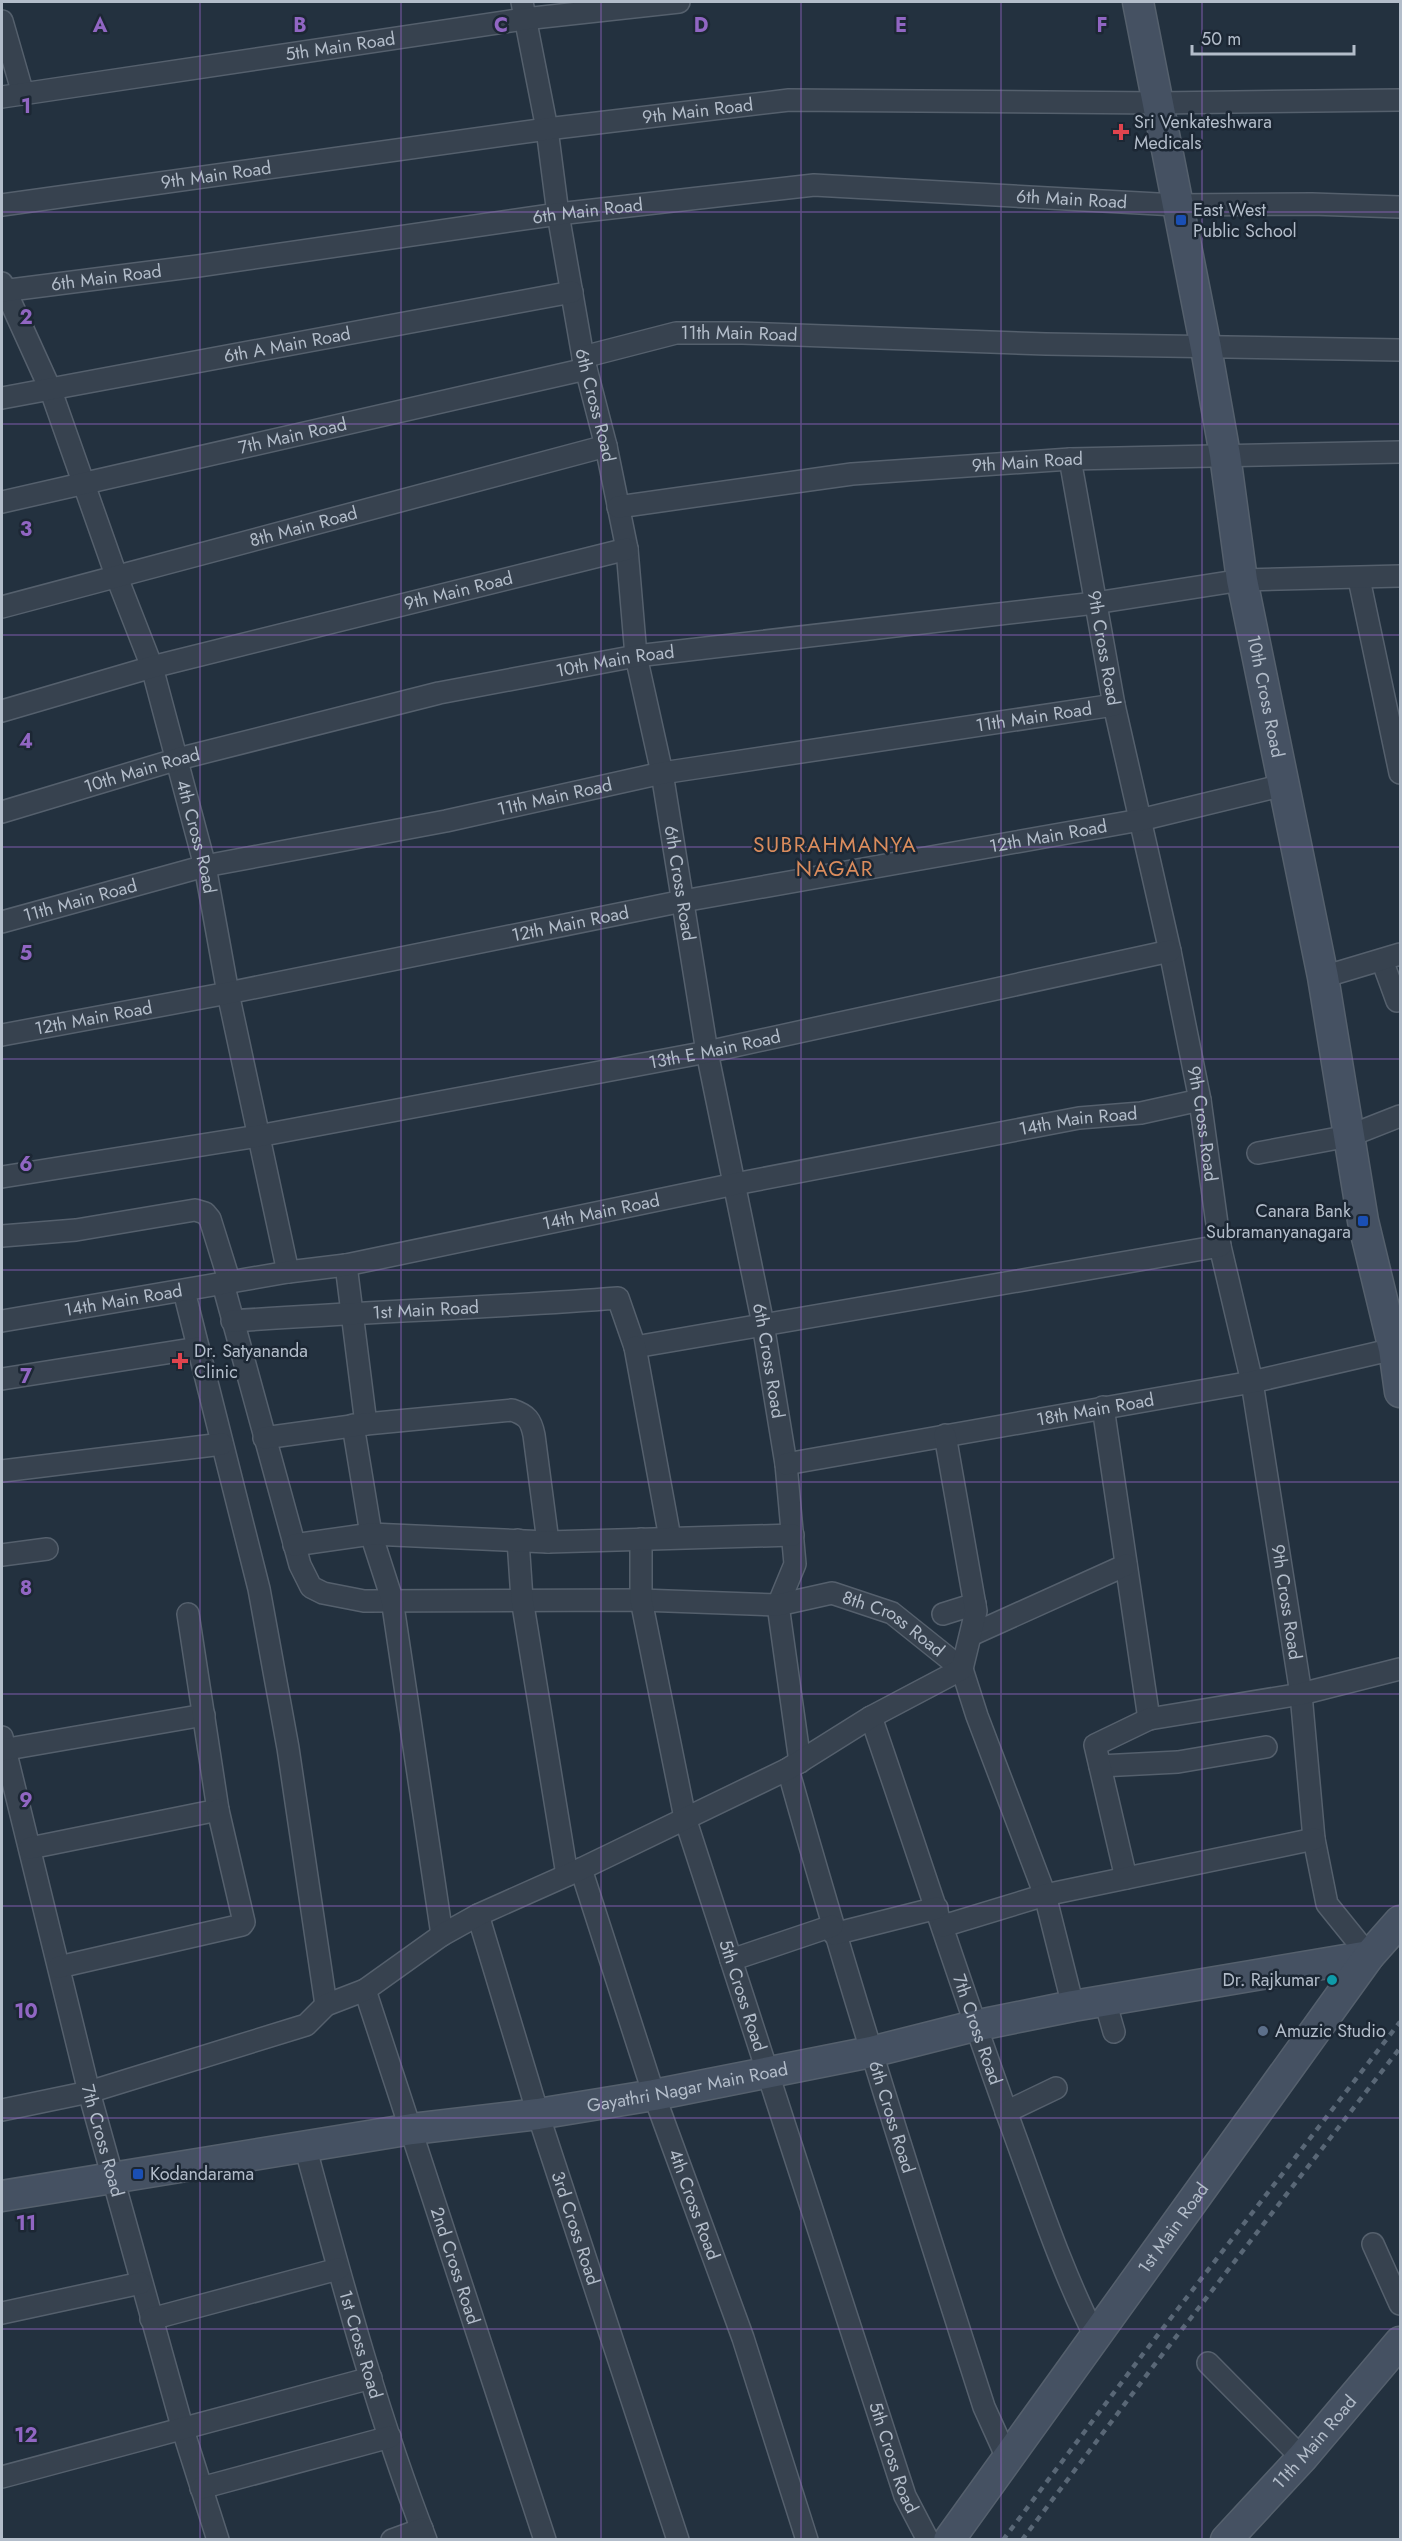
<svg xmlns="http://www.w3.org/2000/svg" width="1402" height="2541" viewBox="0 0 1402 2541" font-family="Jost,sans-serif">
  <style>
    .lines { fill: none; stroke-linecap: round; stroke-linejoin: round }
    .street-casing { stroke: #55606d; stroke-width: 24 }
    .secondary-casing { stroke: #55606d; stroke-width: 33 }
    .street { stroke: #37424f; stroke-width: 21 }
    .secondary { stroke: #455162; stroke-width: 30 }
    .rail { stroke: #596776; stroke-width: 4.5; stroke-dasharray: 6 6; stroke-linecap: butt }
    .grid { fill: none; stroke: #9166c3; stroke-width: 1.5; stroke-opacity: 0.55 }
    .health-dot { fill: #e0444e; stroke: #1c2734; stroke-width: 2 }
    .transit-dot { fill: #1a4fb4; stroke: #1c2734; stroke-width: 2 }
    .culture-dot { fill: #0f9aa8; stroke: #1c2734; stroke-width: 2 }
    .service-dot { fill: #5c6f8a; stroke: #1c2734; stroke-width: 2 }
    .labels { text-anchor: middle; stroke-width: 5; stroke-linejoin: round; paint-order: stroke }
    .street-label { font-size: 18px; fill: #b3bdca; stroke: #1c2734 }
    .poi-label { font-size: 18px; fill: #b3bdca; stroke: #1c2734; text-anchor: start }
    .quarter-label { font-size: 21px; letter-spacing: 1.5px; fill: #da8c5d; stroke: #1c2734 }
    .grid-label { font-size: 20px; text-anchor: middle; font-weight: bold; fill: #9166c3; stroke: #1c2734; stroke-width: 5; stroke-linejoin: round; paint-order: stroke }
  </style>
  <rect width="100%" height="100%" fill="#23313f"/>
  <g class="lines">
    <g class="street-casing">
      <g id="street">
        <path id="s1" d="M 522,2 L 547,129 L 558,214 L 583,357 L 606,446 L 627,549 L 636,656 L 662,773 L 707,1052 L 763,1324 L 786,1464 L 795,1564 L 778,1605 L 800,1762"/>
        <path d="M 2,21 L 23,94"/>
        <path id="s2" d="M 2,97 L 524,19 L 679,2"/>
        <path id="s3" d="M 2,205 L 547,129 L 789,100 L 1158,103 L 1400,100"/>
        <path id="s4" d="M 2,283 L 51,391 L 116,575 L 152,667 L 205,866 L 228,993 L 288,1272"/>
        <path id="s5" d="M 2,291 L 198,266 L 558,214 L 814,185 L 1176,205 L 1312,204 L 1400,207"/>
        <path id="s6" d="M 583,357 L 676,333 L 742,333 L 1046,344 L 1400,350"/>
        <path id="s7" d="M 2,398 L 572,292"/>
        <path id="s8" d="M 1070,459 L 1114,705 L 1170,951 L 1200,1100 L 1220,1246 L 1252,1382 L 1301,1694 L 1314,1839 L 1327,1904 L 1369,1956"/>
        <path id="s9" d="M 2,502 L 586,369"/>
        <path id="s10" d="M 618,507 L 852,474 L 1070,459 L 1400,452"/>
        <path d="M 1359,579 L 1400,773"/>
        <path id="s11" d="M 2,607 L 606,446"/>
        <path id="s12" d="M 2,711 L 152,667 L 627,549"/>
        <path id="s13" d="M 2,812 L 178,759 L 439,693 L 636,656 L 1095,603 L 1242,580 L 1400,576"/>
        <path id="s14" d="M 2,922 L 205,866 L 446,821 L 662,773 L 1114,705"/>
        <path d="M 1382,960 L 1397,1001"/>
        <path d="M 1323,977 L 1400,954"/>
        <path id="s15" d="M 2,1035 L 228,993 L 683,901 L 1140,820 L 1284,785"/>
        <path d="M 1258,1153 L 1349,1136 L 1400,1116"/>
        <path id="s16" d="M 2,1177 L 258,1136 L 707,1052 L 1170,951"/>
        <path d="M 2,1236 L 76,1230 L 195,1210 L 205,1213 L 210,1219 L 230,1283"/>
        <path d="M 346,1265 L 366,1424"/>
        <path id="s17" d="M 223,1284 L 300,1565 L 311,1587 L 323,1593 L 364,1601 L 641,1600 L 778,1605 L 832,1593 L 892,1613 L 962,1669 L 977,1716 L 1045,1895 L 1073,2006"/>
        <path d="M 184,1291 L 259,1589 L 288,1748 L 326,2005"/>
        <path id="s18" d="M 2,1321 L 288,1272 L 346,1265 L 735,1184 L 1079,1118 L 1141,1113 L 1200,1100"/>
        <path id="s19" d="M 232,1321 C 361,1312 489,1308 618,1298 L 635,1347 L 1220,1246"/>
        <path d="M 635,1347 L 670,1538"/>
        <path d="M 2,1379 L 198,1348"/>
        <path d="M 1103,1407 L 1149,1719"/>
        <path d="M 353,1425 L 371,1534 L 392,1599 L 442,1935"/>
        <path d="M 264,1438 L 366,1424 L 512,1410 C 527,1415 531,1420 534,1435 L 548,1542"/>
        <path id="s20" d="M 786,1464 L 1252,1382 L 1394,1349 L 1400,1345"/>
        <path d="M 2,1471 L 222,1444"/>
        <path id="s21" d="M 641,1539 L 641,1600 L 685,1818 L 905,2496 L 928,2540"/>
        <path d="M 518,1540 L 522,1599 L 567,1875"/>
        <path d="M 294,1545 L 371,1534 L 548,1542 L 793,1535"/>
        <path d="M 2,1555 L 47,1549"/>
        <path d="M 943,1614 L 975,1604"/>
        <path d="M 971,1635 L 1126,1565"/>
        <path id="s22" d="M 871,1717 C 920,1859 966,2003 1018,2144 C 1042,2210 1064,2276 1096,2338"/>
        <path id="s23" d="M 2,1737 L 89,2092 L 183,2430 L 218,2540"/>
        <path d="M 2,1750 L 204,1715"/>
        <path d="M 1100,1766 L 1178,1762 L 1266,1747"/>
        <path id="s24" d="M 788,1769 C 848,1983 916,2195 984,2407 L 1008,2460"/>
        <path d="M 30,1848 L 218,1810 L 188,1614"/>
        <path id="s25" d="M 581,1869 L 654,2095 L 743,2338 L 807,2540"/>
        <path d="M 1126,1878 L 1095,1745 L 1149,1719 L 1301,1694 L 1400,1669"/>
        <path id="s26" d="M 478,1915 L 538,2114 L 678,2540"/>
        <path d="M 943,1926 L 1045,1895 L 1314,1839"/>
        <path d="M 834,1934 L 937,1908"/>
        <path d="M 731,1960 L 832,1926"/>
        <path d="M 59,1967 L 242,1925 L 244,1922 L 218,1810"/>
        <path id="s27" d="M 365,1990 L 545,2540"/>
        <path d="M 1105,2001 L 1114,2032"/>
        <path d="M 2,2110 L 89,2092 L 306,2025 L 326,2005 L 365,1990 L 442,1935 L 478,1915 L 581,1869 L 788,1769 L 871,1717 L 962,1669 L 976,1611 L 945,1435"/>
        <path d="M 1006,2112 L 1056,2088"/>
        <path id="s28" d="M 305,2146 C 341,2278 376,2411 426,2540"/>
        <path d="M 1373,2244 L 1400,2304"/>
        <path d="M 2,2313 L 141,2283"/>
        <path d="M 151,2319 L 338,2269"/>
        <path d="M 1208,2363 L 1302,2458"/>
        <path d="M 2,2477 L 371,2378"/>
        <path d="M 201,2488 L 390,2437"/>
        <path d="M 392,2540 L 422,2529"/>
      </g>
    </g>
    <g class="secondary-casing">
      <g id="secondary">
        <path id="s29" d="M 1138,2 L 1206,348 L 1225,455 L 1242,580 L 1323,977 L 1363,1221 L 1394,1349 L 1400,1392"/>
        <path id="s30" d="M 2,2196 L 412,2129 L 538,2114 L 654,2095 L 871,2052 L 974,2026 L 1073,2006 L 1369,1956"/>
        <path id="s31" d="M 949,2540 L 1369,1956 L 1400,1921"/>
        <path id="s32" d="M 1226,2540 L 1302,2458 L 1400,2342"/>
      </g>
    </g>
    <use href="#street" class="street"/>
    <use href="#secondary" class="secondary"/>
    <path class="rail" d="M 1003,2540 L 1143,2354 L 1400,2022
      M 1022,2540 L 1152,2368 L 1400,2048"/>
  </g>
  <path class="grid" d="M 200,2 L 200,2540M 401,2 L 401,2540M 601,2 L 601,2540M 801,2 L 801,2540M 1001,2 L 1001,2540M 1202,2 L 1202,2540M 2,212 L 1400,212M 2,424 L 1400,424M 2,635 L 1400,635M 2,847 L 1400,847M 2,1059 L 1400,1059M 2,1270 L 1400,1270M 2,1482 L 1400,1482M 2,1694 L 1400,1694M 2,1906 L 1400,1906M 2,2118 L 1400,2118M 2,2329 L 1400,2329"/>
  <g class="health-dot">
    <path d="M1118 123h6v6h6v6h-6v6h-6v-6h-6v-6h6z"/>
    <path d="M177 1352h6v6h6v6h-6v6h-6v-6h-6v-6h6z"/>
  </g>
  <g class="transit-dot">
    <rect x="1175" y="214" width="12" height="12" rx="3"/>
    <rect x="1357" y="1215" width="12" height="12" rx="3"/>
    <rect x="132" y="2168" width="12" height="12" rx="3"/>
  </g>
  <circle class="culture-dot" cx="1332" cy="1980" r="6"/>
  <circle class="service-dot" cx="1263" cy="2031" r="6"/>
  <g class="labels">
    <g class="street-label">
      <text dy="6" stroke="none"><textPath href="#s2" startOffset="342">5th Main Road</textPath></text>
      <text dy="6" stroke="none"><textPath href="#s3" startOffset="702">9th Main Road</textPath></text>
      <text dy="6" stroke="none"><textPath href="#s3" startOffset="216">9th Main Road</textPath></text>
      <text dy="6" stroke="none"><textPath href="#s5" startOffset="1077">6th Main Road</textPath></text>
      <text dy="6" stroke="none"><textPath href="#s5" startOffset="591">6th Main Road</textPath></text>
      <text dy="6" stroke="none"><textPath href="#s5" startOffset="105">6th Main Road</textPath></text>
      <text dy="6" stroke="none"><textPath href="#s6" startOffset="159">11th Main Road</textPath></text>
      <text dy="6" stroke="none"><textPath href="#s7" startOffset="290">6th A Main Road</textPath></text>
      <text dy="6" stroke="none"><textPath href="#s1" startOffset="410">6th Cross Road</textPath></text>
      <text dy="6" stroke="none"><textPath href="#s9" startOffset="298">7th Main Road</textPath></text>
      <text dy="6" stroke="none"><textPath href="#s10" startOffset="412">9th Main Road</textPath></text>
      <text dy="6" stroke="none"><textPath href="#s11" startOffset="312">8th Main Road</textPath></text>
      <text dy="6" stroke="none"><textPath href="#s12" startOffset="472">9th Main Road</textPath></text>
      <text dy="6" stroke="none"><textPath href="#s8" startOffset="192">9th Cross Road</textPath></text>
      <text dy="6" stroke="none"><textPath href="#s13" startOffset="632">10th Main Road</textPath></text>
      <text dy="6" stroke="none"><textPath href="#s29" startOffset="706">10th Cross Road</textPath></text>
      <text dy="6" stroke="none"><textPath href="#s14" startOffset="1053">11th Main Road</textPath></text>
      <text dy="6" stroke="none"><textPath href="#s13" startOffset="146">10th Main Road</textPath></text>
      <text dy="6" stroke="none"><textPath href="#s14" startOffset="567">11th Main Road</textPath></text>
      <text dy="6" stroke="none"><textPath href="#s15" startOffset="1065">12th Main Road</textPath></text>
      <text dy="6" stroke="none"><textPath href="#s4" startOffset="588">4th Cross Road</textPath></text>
      <text dy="6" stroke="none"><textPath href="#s1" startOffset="896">6th Cross Road</textPath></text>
      <text dy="6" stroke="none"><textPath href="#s14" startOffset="81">11th Main Road</textPath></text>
      <text dy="6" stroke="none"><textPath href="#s15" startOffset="579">12th Main Road</textPath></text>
      <text dy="6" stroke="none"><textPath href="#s15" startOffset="93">12th Main Road</textPath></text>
      <text dy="6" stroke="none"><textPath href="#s16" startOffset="724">13th E Main Road</textPath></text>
      <text dy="6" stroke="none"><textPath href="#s18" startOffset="1095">14th Main Road</textPath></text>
      <text dy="6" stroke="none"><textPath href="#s8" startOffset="678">9th Cross Road</textPath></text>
      <text dy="6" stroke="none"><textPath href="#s18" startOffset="609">14th Main Road</textPath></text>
      <text dy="6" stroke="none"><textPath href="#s18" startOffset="123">14th Main Road</textPath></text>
      <text dy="6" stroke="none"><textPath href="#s19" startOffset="194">1st Main Road</textPath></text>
      <text dy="6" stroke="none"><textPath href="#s1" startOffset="1382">6th Cross Road</textPath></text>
      <text dy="6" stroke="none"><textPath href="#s20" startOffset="314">18th Main Road</textPath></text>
      <text dy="6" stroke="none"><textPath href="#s8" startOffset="1164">9th Cross Road</textPath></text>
      <text dy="6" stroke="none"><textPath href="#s17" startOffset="910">8th Cross Road</textPath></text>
      <text dy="6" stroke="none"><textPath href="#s21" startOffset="470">5th Cross Road</textPath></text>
      <text dy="6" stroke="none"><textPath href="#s22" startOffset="330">7th Cross Road</textPath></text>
      <text dy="6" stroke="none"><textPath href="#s30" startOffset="694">Gayathri Nagar Main Road</textPath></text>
      <text dy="6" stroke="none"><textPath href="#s24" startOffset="363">6th Cross Road</textPath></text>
      <text dy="6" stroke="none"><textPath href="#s23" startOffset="416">7th Cross Road</textPath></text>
      <text dy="6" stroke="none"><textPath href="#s25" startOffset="354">4th Cross Road</textPath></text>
      <text dy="6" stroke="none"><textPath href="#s26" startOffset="328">3rd Cross Road</textPath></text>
      <text dy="6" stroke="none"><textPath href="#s31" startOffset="384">1st Main Road</textPath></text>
      <text dy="6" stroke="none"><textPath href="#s27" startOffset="290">2nd Cross Road</textPath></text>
      <text dy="6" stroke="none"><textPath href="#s28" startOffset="206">1st Cross Road</textPath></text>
      <text dy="6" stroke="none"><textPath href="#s32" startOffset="132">11th Main Road</textPath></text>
      <text dy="6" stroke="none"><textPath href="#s21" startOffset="956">5th Cross Road</textPath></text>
    </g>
    <g class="poi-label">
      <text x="1134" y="128">Sri Venkateshwara<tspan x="1134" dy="21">Medicals</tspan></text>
      <text x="1193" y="216">East West<tspan x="1193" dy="21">Public School</tspan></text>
      <text x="1351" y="1217" text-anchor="end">Canara Bank<tspan x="1351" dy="21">Subramanyanagara</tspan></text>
      <text x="194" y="1357">Dr. Satyananda<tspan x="194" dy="21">Clinic</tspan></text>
      <text x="1320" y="1986" text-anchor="end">Dr. Rajkumar</text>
      <text x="1275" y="2037">Amuzic Studio</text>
      <text x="150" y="2180">Kodandarama</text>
    </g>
    <g class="quarter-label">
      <text x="835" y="852">SUBRAHMANYA<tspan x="835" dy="24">NAGAR</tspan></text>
    </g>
  </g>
  <g class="grid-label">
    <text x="100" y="32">A</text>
    <text x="300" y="32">B</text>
    <text x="501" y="32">C</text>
    <text x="701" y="32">D</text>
    <text x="901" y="32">E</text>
    <text x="1102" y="32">F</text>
    <text x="26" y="113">1</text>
    <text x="26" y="324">2</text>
    <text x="26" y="536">3</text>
    <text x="26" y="748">4</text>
    <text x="26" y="960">5</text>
    <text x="26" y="1171">6</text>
    <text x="26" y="1383">7</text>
    <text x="26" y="1595">8</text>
    <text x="26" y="1807">9</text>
    <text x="26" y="2018">10</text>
    <text x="26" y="2230">11</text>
    <text x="26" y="2442">12</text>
  </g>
  <rect width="1402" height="2541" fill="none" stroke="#b3bdca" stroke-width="6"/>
  <path d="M1192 45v9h162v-9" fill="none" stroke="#b3bdca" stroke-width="3"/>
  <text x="1201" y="45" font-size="18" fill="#b3bdca" stroke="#1c2734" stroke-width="4.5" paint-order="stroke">50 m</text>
</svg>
